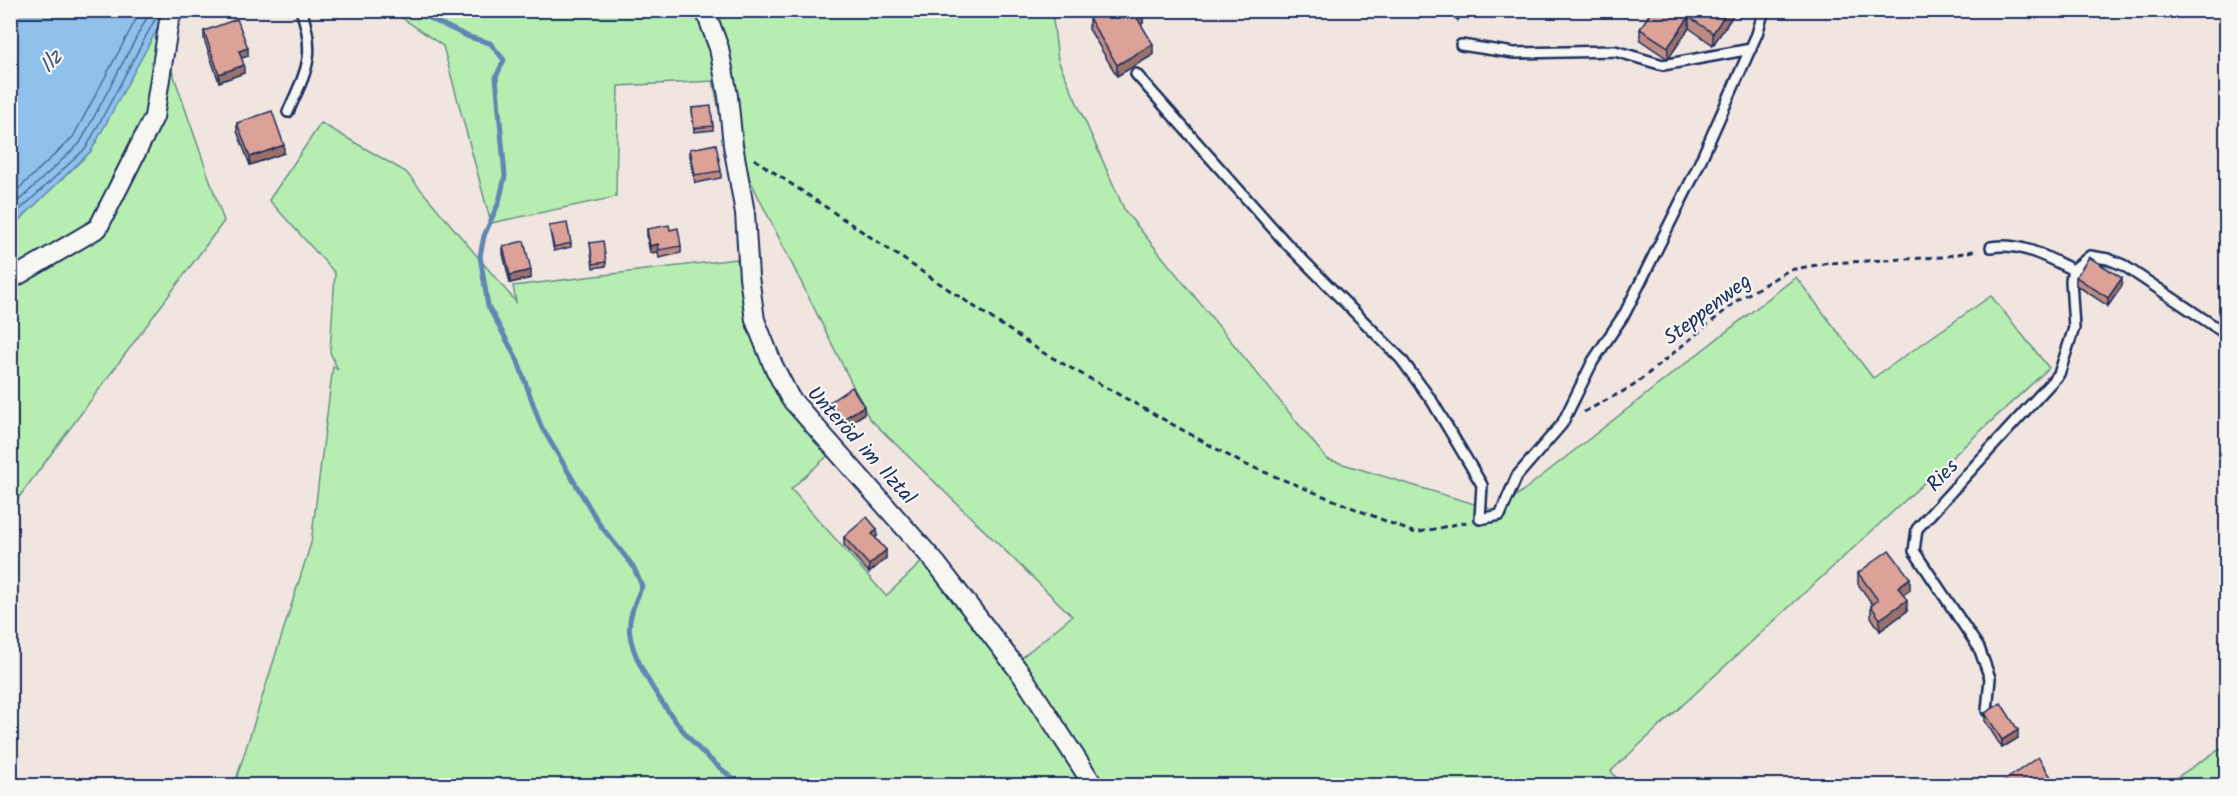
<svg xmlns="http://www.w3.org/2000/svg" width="2237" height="796" viewBox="0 0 2237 796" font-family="Kalam,sans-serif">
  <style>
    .green { fill: #b6edb0; stroke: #688e87; stroke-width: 1.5 }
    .water { fill: #90c1ec; stroke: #6187b3; stroke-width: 1.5 }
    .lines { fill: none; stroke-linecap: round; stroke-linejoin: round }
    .shore { stroke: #4a6997; stroke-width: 1.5 }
    .stream { stroke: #6187b3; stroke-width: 5 }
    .service-casing { stroke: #1b2f5e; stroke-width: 14 }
    .minor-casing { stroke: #1b2f5e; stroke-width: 22 }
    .path { stroke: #1b2f5e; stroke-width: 3; stroke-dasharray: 6 4.5; stroke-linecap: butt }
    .service { stroke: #f6f6f2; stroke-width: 9 }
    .minor { stroke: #f6f6f2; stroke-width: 18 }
    .wall { fill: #bd8b83; stroke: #1b2f5e; stroke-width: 1.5 }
    .shaded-wall { fill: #9a716a; stroke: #1b2f5e; stroke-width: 1.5 }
    .building { fill: #dca298; stroke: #1b2f5e; stroke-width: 1.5 }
    .labels { text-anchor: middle; stroke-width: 4.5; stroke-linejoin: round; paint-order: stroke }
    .street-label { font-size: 21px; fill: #1b2f5e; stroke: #f6f6f2 }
    .water-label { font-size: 22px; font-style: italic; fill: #385482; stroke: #f6f6f2 }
  </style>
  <rect width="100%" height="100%" fill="#f1e5e0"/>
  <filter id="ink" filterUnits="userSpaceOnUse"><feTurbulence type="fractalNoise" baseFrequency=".0167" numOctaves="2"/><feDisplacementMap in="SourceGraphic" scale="12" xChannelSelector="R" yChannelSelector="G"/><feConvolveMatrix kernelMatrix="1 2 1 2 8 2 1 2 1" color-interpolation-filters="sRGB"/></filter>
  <g filter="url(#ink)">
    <path class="green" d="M 392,11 L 1052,11 L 1058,60 L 1125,211 L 1327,459 L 1497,511 L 1796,277 L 1873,378 L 1991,296 L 2049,368 L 1611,771 L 1623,785 L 1101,785 L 1020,659 L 1072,616 L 869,418 L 733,146 L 726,144 L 713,81 L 618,86 L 616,197 L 491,223 L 443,46 Z
      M 157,27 L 224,221 L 11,508 L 11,228 L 91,151 Z
      M 321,123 L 406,172 L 516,302 L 513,286 L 736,259 L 749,277 L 773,365 L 833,451 L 791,489 L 886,596 L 926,558 L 1094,786 L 234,786 L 311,543 L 333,366 L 338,370 L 330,352 L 335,273 L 269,200 Z
      M 2226,745 L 2226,785 L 2165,785 Z"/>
    <path class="water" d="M 11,11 L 167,11 L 91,151 L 11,228 Z"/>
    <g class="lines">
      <path class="shore" d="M 10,197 L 73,137 L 141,10
        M 10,209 L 80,143 L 151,10
        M 10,219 L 86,148 L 160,10"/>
      <path class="stream" d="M 412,10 L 469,37 L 490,43 L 504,60 L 496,77 L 505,176 L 499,202 L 484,236 L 480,256 L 488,306 L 517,359 L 541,426 L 600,525 L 633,566 L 642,586 C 636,600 627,619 630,635 C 636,671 674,722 699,749 C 712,762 727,773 741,786"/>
      <g class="service-casing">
        <path id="service" d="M 1461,45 L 1514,53 L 1615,51 L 1663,65 L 1751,49
          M 1136,74 L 1285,242 L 1401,359 L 1432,401 L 1482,485 L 1480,519 L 1500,515 L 1517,476 L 1562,424 L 1593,361 L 1625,313 L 1695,173 L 1757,34 L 1764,10
          M 288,112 C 306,71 317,56 301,10
          M 1991,247 C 2021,242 2047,257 2073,270
          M 1987,711 L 1990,678 L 1979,648 L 1914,551 L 1917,529 L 2059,374 L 2074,328 L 2071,280 L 2073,270 L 2090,256 L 2108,259 L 2123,265 L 2226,334"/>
      </g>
      <g class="minor-casing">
        <path id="minor" d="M 705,10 L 719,48 L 728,96 L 733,145 L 745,213 L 749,277 L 755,320 L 773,365 L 790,398 L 936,563 L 1022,675 L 1094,786
          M 10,280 L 98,228 L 154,117 L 169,21 L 174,10"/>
      </g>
      <path class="path" d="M 754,159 L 1042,352 L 1242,463 L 1415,533 L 1467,522
        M 1584,412 L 1633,386 L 1738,300 L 1789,270 L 1828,263 L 1943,257 L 1978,250"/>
      <use href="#service" class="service"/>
      <use href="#minor" class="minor"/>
    </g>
    <path class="wall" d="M 1098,10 L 1142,10 L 1143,23 L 1141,24 L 1153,55 L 1117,76 L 1089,29 L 1089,18 L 1098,13 Z
      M 1444,10 L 1465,10 L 1458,20 Z
      M 1652,10 L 1732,10 L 1732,17 L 1713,45 L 1689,28 L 1668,59 L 1640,40 L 1640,29 Z
      M 204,31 L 248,56 L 241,58 L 244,73 L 219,82 L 204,39 Z
      M 692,108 L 713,126 L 713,130 L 694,132 Z
      M 237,123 L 284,153 L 250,165 L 237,131 Z
      M 690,149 L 721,171 L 721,178 L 695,183 L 690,156 Z
      M 549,226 L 571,243 L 571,247 L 554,251 Z
      M 647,229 L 670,230 L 681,246 L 681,253 L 659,258 L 658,252 L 650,253 L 647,237 Z
      M 590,243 L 606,262 L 606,266 L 593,268 Z
      M 503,246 L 531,278 L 510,283 L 503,254 Z
      M 2076,277 L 2122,286 L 2108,306 L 2076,285 Z
      M 830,402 L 864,414 L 842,428 L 830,410 Z
      M 877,536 L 875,538 L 886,558 L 869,573 L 844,545 L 844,537 Z
      M 1858,573 L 1910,590 L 1903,595 L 1907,611 L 1880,631 L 1871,617 L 1871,606 L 1873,605 L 1858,584 Z
      M 1985,713 L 2018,738 L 2002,748 L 1985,721 Z"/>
    <path class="shaded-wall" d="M 1458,10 L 1465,10 L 1458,20 Z
      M 1728,10 L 1732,10 L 1732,17 L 1713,45 L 1713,33 Z
      M 1143,12 L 1143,23 L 1136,27 L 1136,16 Z
      M 1689,17 L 1689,28 L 1668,59 L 1668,47 Z
      M 1153,44 L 1153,55 L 1117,76 L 1117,65 Z
      M 248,48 L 248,56 L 239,59 L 239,51 Z
      M 244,65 L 244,73 L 219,82 L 219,74 Z
      M 284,145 L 284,153 L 250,165 L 250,157 Z
      M 658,244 L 658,252 L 650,253 L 650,246 Z
      M 531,270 L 531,278 L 510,283 L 510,275 Z
      M 2122,278 L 2122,286 L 2108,306 L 2108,298 Z
      M 864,406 L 864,414 L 842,428 L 842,420 Z
      M 877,529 L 877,536 L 872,541 L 872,534 Z
      M 886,550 L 886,558 L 869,573 L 869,565 Z
      M 1910,578 L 1910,590 L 1898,598 L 1898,587 Z
      M 1907,600 L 1907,611 L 1880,631 L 1880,619 Z
      M 2018,730 L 2018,738 L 2002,748 L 2002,740 Z"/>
    <path class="building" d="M 1101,10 L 1142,10 L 1143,12 L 1136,16 L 1153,44 L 1117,65 L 1089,18 Z
      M 1652,10 L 1728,10 L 1713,33 L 1689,17 L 1668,47 L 1640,29 Z
      M 237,19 L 248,48 L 239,51 L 244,65 L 219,74 L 204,31 Z
      M 711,106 L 713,126 L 694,128 L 692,108 Z
      M 272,111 L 284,145 L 250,157 L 237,123 Z
      M 716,144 L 721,171 L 695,175 L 690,149 Z
      M 567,223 L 571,243 L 554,247 L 549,226 Z
      M 669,225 L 670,230 L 678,228 L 681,246 L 659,250 L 658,244 L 650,246 L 647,229 Z
      M 524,241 L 531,270 L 510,275 L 503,246 Z
      M 603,241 L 606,262 L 593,264 L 590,243 Z
      M 2089,257 L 2122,278 L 2108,298 L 2076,277 Z
      M 852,387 L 864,406 L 842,420 L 830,402 Z
      M 867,517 L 877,529 L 872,534 L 886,550 L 869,565 L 844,537 Z
      M 1889,550 L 1910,578 L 1898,587 L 1907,600 L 1880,619 L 1871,606 L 1878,600 L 1858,573 Z
      M 2001,703 L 2018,730 L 2002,740 L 1985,713 Z
      M 2038,757 L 2057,786 L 1997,786 Z"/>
  </g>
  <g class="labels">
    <g class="street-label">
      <text transform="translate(1707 309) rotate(-37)" y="7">Steppenweg</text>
      <text transform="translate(862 445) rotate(48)" y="7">Unteröd im Ilztal</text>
      <text transform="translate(1942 475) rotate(-47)" y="7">Ries</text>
    </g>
    <g class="water-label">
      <text transform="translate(50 61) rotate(-49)" y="8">Ilz</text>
    </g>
  </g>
  <rect width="2237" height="796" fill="none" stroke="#f6f6f2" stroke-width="36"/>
  <rect x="18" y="18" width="2201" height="760" fill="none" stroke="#1b2f5e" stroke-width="2" filter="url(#ink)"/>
</svg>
